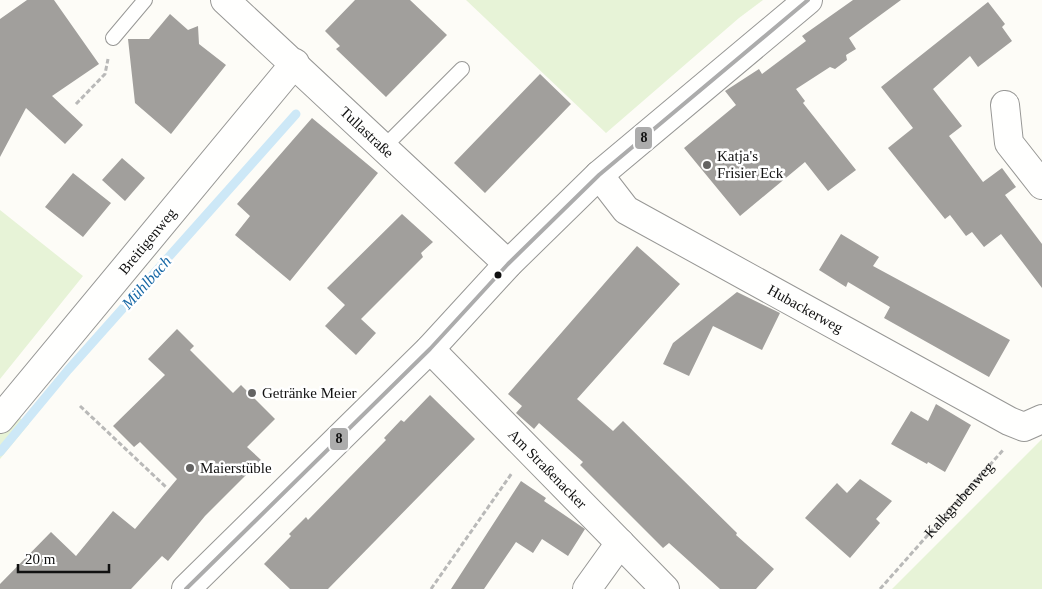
<svg xmlns="http://www.w3.org/2000/svg" width="1042" height="589" viewBox="0 0 1042 589" font-family="Georgia,serif">
  <style>
    .green { fill: #e7f3d7 }
    .lines { fill: none; stroke-linecap: round; stroke-linejoin: round }
    .stream { stroke: #cde8f7; stroke-width: 9 }
    .building { fill: #a19f9c }
    .lane-casing { stroke: #979795; stroke-width: 16 }
    .street-casing { stroke: #979795; stroke-width: 30 }
    .path { stroke: #b9b9b8; stroke-width: 3; stroke-dasharray: 5 2.5; stroke-linecap: butt }
    .lane { stroke: #fffffe; stroke-width: 14 }
    .street { stroke: #fffffe; stroke-width: 28 }
    .bus-1-casing { stroke: #fff; stroke-width: 8 }
    .bus-1 { stroke: #acacac; stroke-width: 4 }
    .poi-dot { fill: #646362; stroke: #fff; stroke-width: 2 }
    .bus-dot { fill: #111; stroke: #fff; stroke-width: 2 }
    .labels { text-anchor: middle; stroke-width: 5; stroke-linejoin: round; paint-order: stroke }
    .street-label { font-size: 15px; fill: #111; stroke: #fff }
    .poi-label { font-size: 15px; fill: #111; stroke: #fff; text-anchor: start }
    .water-label { font-size: 16px; font-style: italic; fill: #1768a6; stroke: #fff }
    .line-badge { stroke: #fff; stroke-width: 2 }
    .pale-badge-label { font-size: 14px; text-anchor: middle; font-weight: bold; fill: #111 }
  </style>
  <rect width="100%" height="100%" fill="#fdfcf7"/>
  <path class="green" d="M 466,0 L 763,0 L 739,18 L 606,133 Z
    M 0,210 L 83,276 L 0,379 Z
    M 14,414 L 29,424 L 0,459 L 0,432 Z
    M 1042,439 L 1042,589 L 892,589 Z"/>
  <g class="lines">
    <path class="stream" d="M 0,452 L 68,370 L 296,114"/>
  </g>
  <path class="building" d="M 27,0 L 54,0 L 99,64 L 52,96 L 83,125 L 65,144 L 26,108 L 0,157 L 0,19 Z
    M 355,0 L 410,0 L 447,35 L 386,97 L 336,49 L 340,46 L 325,31 Z
    M 853,0 L 901,0 L 849,38 L 856,49 L 846,55 L 847,60 L 835,69 L 830,67 L 796,89 L 805,101 L 803,103 L 856,170 L 828,191 L 805,162 L 740,216 L 684,148 L 736,105 L 725,91 L 759,69 L 762,74 L 806,41 L 802,36 Z
    M 988,2 L 1005,24 L 1002,27 L 1012,41 L 978,67 L 970,56 L 933,89 L 962,126 L 949,136 L 983,182 L 1002,168 L 1016,187 L 1005,195 L 1042,244 L 1042,288 L 1001,234 L 984,247 L 972,232 L 966,236 L 950,215 L 945,219 L 888,148 L 913,128 L 881,87 Z
    M 170,14 L 188,30 L 198,26 L 199,44 L 226,65 L 171,134 L 135,103 L 128,39 L 149,39 Z
    M 540,74 L 571,104 L 485,193 L 454,163 Z
    M 312,118 L 378,173 L 290,281 L 235,235 L 250,216 L 237,204 Z
    M 122,158 L 145,178 L 125,201 L 102,180 Z
    M 73,173 L 111,203 L 83,237 L 45,207 Z
    M 402,214 L 433,242 L 421,253 L 423,257 L 361,319 L 376,333 L 356,355 L 325,326 L 345,305 L 327,288 Z
    M 841,234 L 879,257 L 873,266 L 1010,340 L 989,377 L 884,318 L 890,307 L 848,282 L 846,287 L 819,270 Z
    M 637,246 L 680,284 L 577,399 L 613,431 L 623,421 L 737,533 L 736,535 L 774,569 L 756,589 L 720,589 L 669,543 L 663,548 L 580,465 L 583,462 L 539,423 L 534,429 L 516,413 L 522,406 L 508,394 Z
    M 737,292 L 780,313 L 762,350 L 713,326 L 689,376 L 663,364 L 673,343 Z
    M 177,329 L 194,346 L 190,350 L 233,393 L 241,385 L 275,419 L 247,447 L 261,460 L 205,516 L 168,561 L 162,556 L 131,589 L 0,589 L 0,584 L 51,532 L 76,556 L 113,511 L 135,529 L 177,479 L 140,442 L 134,447 L 113,426 L 165,375 L 148,359 Z
    M 430,395 L 475,439 L 328,589 L 290,589 L 264,564 L 291,536 L 289,534 L 306,517 L 308,520 L 386,440 L 384,438 L 401,420 L 404,422 Z
    M 936,404 L 971,425 L 945,472 L 928,462 L 927,464 L 891,444 L 911,411 L 928,421 Z
    M 860,479 L 892,501 L 876,519 L 880,523 L 850,558 L 805,518 L 837,483 L 847,493 Z
    M 521,481 L 546,498 L 544,501 L 585,529 L 568,556 L 542,539 L 533,553 L 516,542 L 484,589 L 451,589 Z"/>
  <g class="lines">
    <g class="lane-casing">
      <path id="lane" d="M 113,38 L 145,0
        M 384,147 L 462,69"/>
    </g>
    <g class="street-casing">
      <g id="street">
        <path id="s2" d="M 225,0 L 508,264"/>
        <path d="M 1005,105 L 1009,143 L 1042,185"/>
        <path id="s3" d="M 599,175 L 626,210 L 1009,421 L 1024,427 L 1042,419"/>
        <path id="s4" d="M 430,349 L 665,589"/>
        <path id="s5" d="M 0,419 L 295,63"/>
        <path d="M 186,589 L 430,349 L 508,264 L 599,175 L 808,0"/>
        <path d="M 587,589 L 620,543"/>
      </g>
    </g>
    <g class="path">
      <path d="M 76,104 L 105,74 L 108,59"/>
      <path d="M 80,406 L 166,487"/>
      <path d="M 431,589 L 512,473"/>
      <path id="s1" d="M 880,589 L 1004,449"/>
    </g>
    <use href="#lane" class="lane"/>
    <use href="#street" class="street"/>
    <g class="bus-1-casing">
      <path id="bus-1" d="M 186,589 L 430,349 L 508,264 L 599,175 L 808,0"/>
    </g>
    <use href="#bus-1" class="bus-1"/>
  </g>
  <g class="poi-dot">
    <circle cx="707" cy="165" r="5"/>
    <circle cx="252" cy="393" r="5"/>
    <circle cx="190" cy="468" r="5"/>
  </g>
  <circle class="bus-dot" cx="498" cy="275" r="4.5"/>
  <g class="labels">
    <g class="street-label">
      <text dy="5" stroke="none"><textPath href="#s2" startOffset="194">Tullastraße</textPath></text>
      <text dy="5" stroke="none"><textPath href="#s5" startOffset="231">Breitigenweg</textPath></text>
      <text dy="5" stroke="none"><textPath href="#s3" startOffset="249">Hubackerweg</textPath></text>
      <text dy="5" stroke="none"><textPath href="#s4" startOffset="168">Am Straßenacker</textPath></text>
      <text dy="5" stroke="none"><textPath href="#s1" startOffset="119">Kalkgrubenweg</textPath></text>
    </g>
    <g class="poi-label">
      <text x="717" y="161">Katja's<tspan x="717" dy="17">Frisier Eck</tspan></text>
      <text x="262" y="398">Getränke Meier</text>
      <text x="200" y="473">Maierstüble</text>
    </g>
    <g class="water-label">
      <text transform="translate(146 282) rotate(-48)" y="6">Mühlbach</text>
    </g>
  </g>
  <g class="line-badge">
    <rect x="634" y="126" width="19" height="24" rx="5" fill="#acacac"/>
    <rect x="329" y="427" width="20" height="24" rx="5" fill="#acacac"/>
  </g>
  <g class="pale-badge-label">
    <text x="644" y="142">8</text>
    <text x="339" y="443">8</text>
  </g>
  <path d="M18 564v8h91v-8" fill="none" stroke="#111111" stroke-width="2.5"/>
  <text x="25" y="564" font-size="15" fill="#111111" stroke="#ffffff" stroke-width="4" paint-order="stroke">20 m</text>
</svg>
